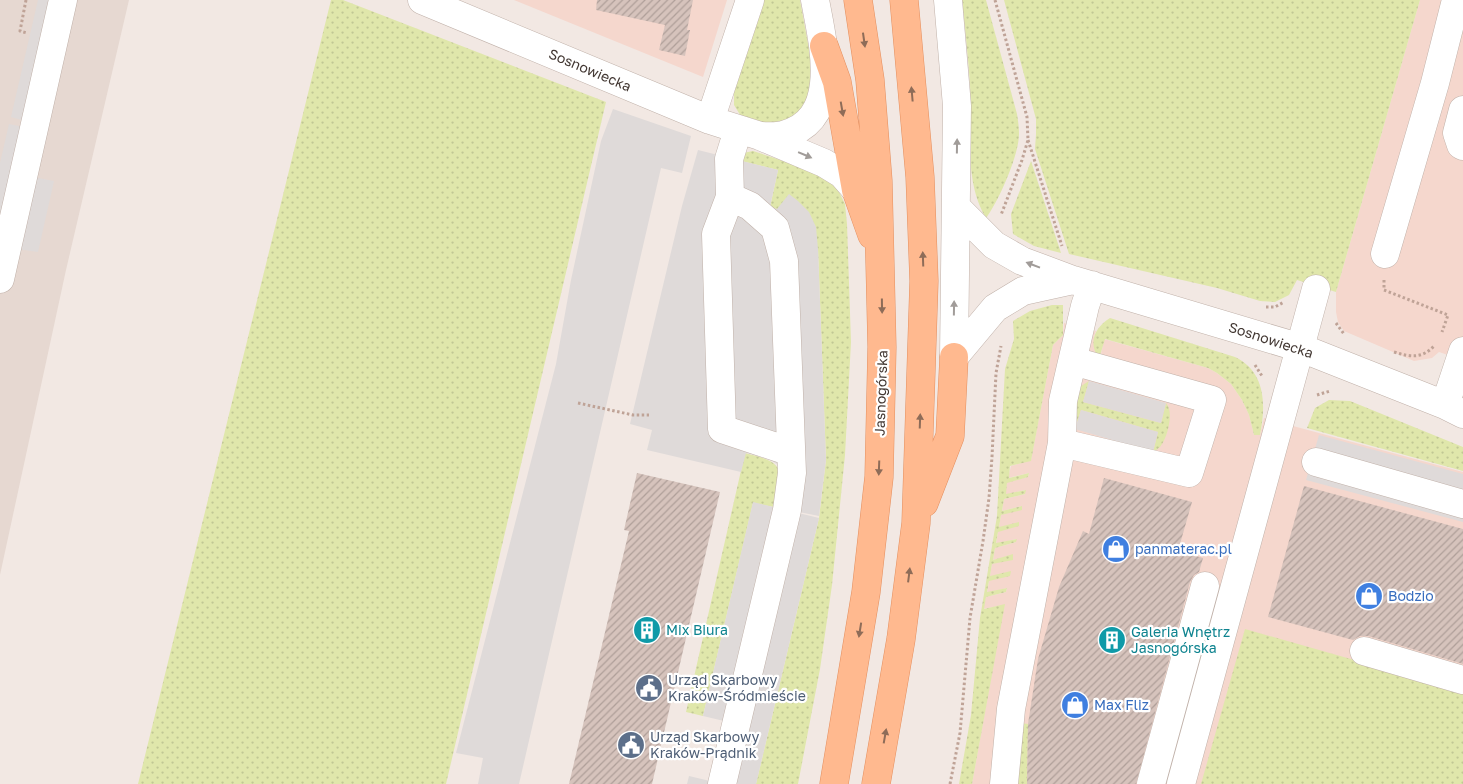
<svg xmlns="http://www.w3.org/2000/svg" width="1463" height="784" viewBox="0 0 1463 784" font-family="'Golos Text',sans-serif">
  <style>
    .residential { fill: #e6d8d1 }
    .commercial { fill: #f5d7cd }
    .grass { fill: url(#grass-dots) }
    .parking { fill: #dfdad9 }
    .building { fill: url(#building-hatch) }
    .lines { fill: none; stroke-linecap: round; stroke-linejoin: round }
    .minor-casing { stroke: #c0b1a9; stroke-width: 29 }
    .major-casing { stroke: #e48f5f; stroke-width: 29 }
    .path { stroke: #bfa397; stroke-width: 3; stroke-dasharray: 2.5 2.5; stroke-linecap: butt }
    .minor { stroke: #fff; stroke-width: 28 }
    .major { stroke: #ffb98f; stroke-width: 28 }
    .oneway { fill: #8e6c58 }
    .oneway2 { fill: #a19c99 }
    .labels { text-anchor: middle; stroke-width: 4.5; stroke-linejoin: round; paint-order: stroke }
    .street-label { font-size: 14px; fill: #433833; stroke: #fff }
    .shop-label { font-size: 14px; fill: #366cbe; stroke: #fff; text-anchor: start }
    .culture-label { font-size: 14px; fill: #0d838f; stroke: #fff; text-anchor: start }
    .service-label { font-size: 14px; fill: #4e5e75; stroke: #fff; text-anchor: start }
  </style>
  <defs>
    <pattern id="grass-dots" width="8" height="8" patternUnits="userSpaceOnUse" patternTransform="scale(1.25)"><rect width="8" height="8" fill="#e0e7ab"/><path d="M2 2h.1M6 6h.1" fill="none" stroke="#c1c794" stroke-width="1.8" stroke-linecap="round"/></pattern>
    <pattern id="building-hatch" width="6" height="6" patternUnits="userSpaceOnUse" patternTransform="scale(1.25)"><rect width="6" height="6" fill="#d6c3bc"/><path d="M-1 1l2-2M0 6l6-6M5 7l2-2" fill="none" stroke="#af9f99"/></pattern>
  </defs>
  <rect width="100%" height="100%" fill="#f2e8e3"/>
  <path class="residential" d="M 0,0 L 129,0 L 66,270 L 0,575 Z"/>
  <path class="commercial" d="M 514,0 L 727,0 L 703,77 Z
    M 1420,0 L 1463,0 L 1463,360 L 1439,352 L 1432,358 L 1414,361 L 1344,331 L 1338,322 L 1336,312 L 1336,292 Z
    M 1064,323 L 1096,331 L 1094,337 L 1100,359 L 1104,339 L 1208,368 L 1217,373 L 1231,384 L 1242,400 L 1249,415 L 1254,435 L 1260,435 L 1264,418 L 1463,472 L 1463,697 L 1202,784 L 972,784 L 1004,605 L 983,609 L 986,597 L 1006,592 L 1007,588 L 987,593 L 992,564 L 1013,555 L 993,560 L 995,548 L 1016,542 L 1016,539 L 996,544 L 1001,515 L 1022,506 L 1002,511 L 1004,499 L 1025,494 L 1025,490 L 1005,495 L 1007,482 L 1028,477 L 1029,473 L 1008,478 L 1011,466 L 1031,460 L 1053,345 L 1063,335 Z"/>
  <path class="grass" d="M 331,0 L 343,0 L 606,102 L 446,784 L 138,784 Z
    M 763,0 L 800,0 L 816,87 L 798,117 L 771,127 L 742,118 L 734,105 L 734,92 Z
    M 962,0 L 986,0 L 1017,114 C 1018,120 1019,127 1019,134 C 1019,155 999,201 986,218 C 963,180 972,128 970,85 C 968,57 965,28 962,0 Z
    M 1004,0 L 1420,0 L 1336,292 L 1297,280 L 1289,295 L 1275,302 L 1260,301 L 1217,288 L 1069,254 L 1035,149 L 1036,134 L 1036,119 Z
    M 753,151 L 811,170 L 827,178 L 838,190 L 845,204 L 847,224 L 851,342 L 845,455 L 832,585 L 820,669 L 798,784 L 756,784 L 819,518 L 826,460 L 818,249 L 776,209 L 770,207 L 778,170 L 741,161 L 743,153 Z
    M 1031,161 L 1061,253 L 1034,246 L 1013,234 L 1011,214 Z
    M 1052,305 L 1063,305 L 1063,335 L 1053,345 L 1031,461 L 1010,466 L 1009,478 L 1029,473 L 1028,477 L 1007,483 L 1006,494 L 1026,490 L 1025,494 L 1004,499 L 1002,511 L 1022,506 L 1022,510 L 1001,515 L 999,527 L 1019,522 L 1019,526 L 998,532 L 996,543 L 1017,539 L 1016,542 L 995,548 L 993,560 L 1013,554 L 1013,560 L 992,564 L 990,576 L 1011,571 L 1010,576 L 989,581 L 987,592 L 1007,588 L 1006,592 L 986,597 L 984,609 L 1005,604 L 972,784 L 959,784 L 971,715 L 980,618 L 997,516 L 1005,369 L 1014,339 L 1013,321 L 1030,311 Z
    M 1110,318 L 1235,357 C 1266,372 1266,405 1260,435 L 1254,435 L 1249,415 L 1242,400 L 1231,384 L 1217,373 L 1208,368 L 1105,339 L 1099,359 C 1088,343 1094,328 1110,318 Z
    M 1089,381 L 1083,402 L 1161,423 L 1166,403 C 1174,411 1168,435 1162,444 C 1160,448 1156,450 1153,452 L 1158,432 L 1081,410 L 1075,429 L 1072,409 L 1081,386 Z
    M 1329,400 L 1350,401 L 1463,447 L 1463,471 L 1307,428 L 1315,408 Z
    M 745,453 C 787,463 783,469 774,507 L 753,503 L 703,716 L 686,712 Z
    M 1245,629 L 1463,691 L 1463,784 L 1201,784 Z
    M 1021,723 L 1028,724 L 1027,784 L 1016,784 Z"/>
  <path class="parking" d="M 38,0 L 53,0 L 25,121 L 11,117 Z
    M 613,109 L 691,136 L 682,173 L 661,168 L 519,784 L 478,784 L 483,758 L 456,753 L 556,364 L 571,280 L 601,141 Z
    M 9,124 L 24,127 L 0,230 L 0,163 Z
    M 698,150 L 778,170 L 770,207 L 777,209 L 789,194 L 798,201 L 809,212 L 816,227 L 818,249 L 826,460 L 819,516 L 799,512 L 777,464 L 767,458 L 746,453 L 741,472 L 647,450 L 652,430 L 630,424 L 682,206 Z
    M 33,177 L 54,181 L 38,252 L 17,249 Z
    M 1089,381 L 1166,403 L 1161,423 L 1083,402 Z
    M 1081,410 L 1158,432 L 1153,452 L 1075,429 Z
    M 1319,435 L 1463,474 L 1463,522 L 1306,480 Z
    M 753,502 L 819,518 L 756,784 L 687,784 L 689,776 L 710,781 L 724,721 L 703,716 Z"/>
  <path class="building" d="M 597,0 L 693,0 L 687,30 L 690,30 L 685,56 L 659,50 L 665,25 L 596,10 Z
    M 637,473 L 720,492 L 652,784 L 569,784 L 629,531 L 624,530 Z
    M 1104,478 L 1192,502 L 1178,551 L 1203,558 L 1199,572 L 1194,575 L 1190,582 L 1136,784 L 1027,784 L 1028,724 L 1038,659 L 1059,587 L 1083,531 L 1089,534 Z
    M 1304,486 L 1463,529 L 1463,664 L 1368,636 L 1360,636 L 1353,640 L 1268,617 Z"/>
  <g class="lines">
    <g class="minor-casing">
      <path id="minor" d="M 422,0 L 710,120 L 760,136 L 824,163 L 842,174 L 856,190
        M 948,0 L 957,106 L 954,357
        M 1463,110 L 1457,133 L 1461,145 L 1463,146
        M 710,120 L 750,0
        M 738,130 L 729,159 L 730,197 L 716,234 L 722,429 L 791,452
        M 760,136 C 767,136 776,137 783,135 C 843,120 823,43 815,0
        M 956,207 L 994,245 L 1022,261 L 1073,280 L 1301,348 L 1445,405 L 1463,414
        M 1385,254 L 1435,83 L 1456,0
        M 0,279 L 63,0
        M 954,357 L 995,308 L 1023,291 L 1073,280
        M 1445,405 L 1463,351
        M 1062,443 L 1189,473 L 1212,400 L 1073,361
        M 1316,462 L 1463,504
        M 1364,651 L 1463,680
        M 722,784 L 787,510 L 792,473 L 784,261 L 775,228 L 750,206 L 730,197
        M 1004,784 L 1011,709 L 1062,443 L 1063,401 L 1085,306 L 1092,285
        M 1151,784 L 1205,586
        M 1181,784 L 1316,289"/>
    </g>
    <g class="major-casing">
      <path id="major" d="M 824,46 L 837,82 L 856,190 L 872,235
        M 924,503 L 950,436 L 954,357
        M 834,784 L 866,592 L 879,477 L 882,347 L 878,181 L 870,80 L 858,0
        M 876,784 L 901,639 L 916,523 L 924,281 L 920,177 L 904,0"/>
    </g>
    <path class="path" d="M 26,0 L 20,31 L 27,33
      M 995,0 L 1027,117 L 1028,140 L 1022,160 L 1001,215
      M 1028,140 L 1062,246
      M 1384,280 L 1384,290 L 1448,315 L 1442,332
      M 1266,307 L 1275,307 L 1284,302
      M 1336,323 L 1344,334
      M 1394,352 C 1410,357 1422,359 1434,346
      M 1255,365 L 1262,376
      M 1317,395 L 1330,391
      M 578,403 L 633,415 L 649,415
      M 950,784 L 960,733 L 970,618 L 983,541 L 989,498 L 992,457 L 996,373 L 1001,346"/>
    <use href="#minor" class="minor"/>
    <use href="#major" class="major"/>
  </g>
  <defs><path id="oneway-solid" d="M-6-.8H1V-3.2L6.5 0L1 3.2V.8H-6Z" transform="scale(1.25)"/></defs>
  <g class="oneway">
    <use href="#oneway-solid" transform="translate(864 40) rotate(82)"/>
    <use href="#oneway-solid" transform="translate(912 94) rotate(-95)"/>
    <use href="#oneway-solid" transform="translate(842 109) rotate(80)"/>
    <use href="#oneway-solid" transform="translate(923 259) rotate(-92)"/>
    <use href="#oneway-solid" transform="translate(882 306) rotate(89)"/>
    <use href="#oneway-solid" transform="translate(920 421) rotate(-88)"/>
    <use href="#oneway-solid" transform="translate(879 468) rotate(92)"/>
    <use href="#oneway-solid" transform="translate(909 575) rotate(-83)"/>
    <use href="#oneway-solid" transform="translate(860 630) rotate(99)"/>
    <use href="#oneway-solid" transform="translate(885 736) rotate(-80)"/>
  </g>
  <g class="oneway2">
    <use href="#oneway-solid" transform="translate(957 146) rotate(-89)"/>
    <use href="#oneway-solid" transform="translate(805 155) rotate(23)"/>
    <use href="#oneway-solid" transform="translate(1033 265) rotate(-159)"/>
    <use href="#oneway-solid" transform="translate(954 308) rotate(-89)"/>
  </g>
  <defs>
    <g id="shop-disc" transform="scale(1.4375)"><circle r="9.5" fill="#3f7fe0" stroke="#fff"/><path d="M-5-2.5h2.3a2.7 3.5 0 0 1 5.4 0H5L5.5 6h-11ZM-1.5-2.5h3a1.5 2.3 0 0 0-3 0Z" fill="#fff"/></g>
    <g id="building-disc" transform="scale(1.4375)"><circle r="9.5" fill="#0f9aa8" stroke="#fff"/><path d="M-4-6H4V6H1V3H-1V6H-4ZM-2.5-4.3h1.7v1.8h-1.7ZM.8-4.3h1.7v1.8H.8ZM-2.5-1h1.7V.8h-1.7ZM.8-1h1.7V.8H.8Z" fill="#fff"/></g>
    <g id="civic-disc" transform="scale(1.4375)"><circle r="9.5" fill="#5c6f8a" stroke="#fff"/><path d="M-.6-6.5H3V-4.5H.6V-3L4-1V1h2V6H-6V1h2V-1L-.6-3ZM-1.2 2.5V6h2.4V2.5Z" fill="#fff"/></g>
  </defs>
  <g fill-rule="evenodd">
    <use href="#shop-disc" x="1116" y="549"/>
    <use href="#shop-disc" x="1369" y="596"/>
    <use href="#building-disc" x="647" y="630"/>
    <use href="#building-disc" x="1112" y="640"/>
    <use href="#civic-disc" x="649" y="688"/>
    <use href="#shop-disc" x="1075" y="705"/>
    <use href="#civic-disc" x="631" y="745"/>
  </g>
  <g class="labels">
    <g class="street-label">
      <text transform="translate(590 70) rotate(23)" y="5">Sosnowiecka</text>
      <text transform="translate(1271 340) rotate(18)" y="5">Sosnowiecka</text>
      <text transform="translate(881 393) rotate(-88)" y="5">Jasnogórska</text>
    </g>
    <g class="shop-label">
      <text x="1135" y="554">panmaterac.pl</text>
      <text x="1388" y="601">Bodzio</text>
      <text x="1094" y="710">Max Fliz</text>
    </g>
    <g class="culture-label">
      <text x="666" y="635">Mix Biura</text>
      <text x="1131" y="637">Galeria Wnętrz<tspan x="1131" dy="16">Jasnogórska</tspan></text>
    </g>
    <g class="service-label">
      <text x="668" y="685">Urząd Skarbowy<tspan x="668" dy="16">Kraków-Śródmieście</tspan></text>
      <text x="650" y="742">Urząd Skarbowy<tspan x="650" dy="16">Kraków-Prądnik</tspan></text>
    </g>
  </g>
</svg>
